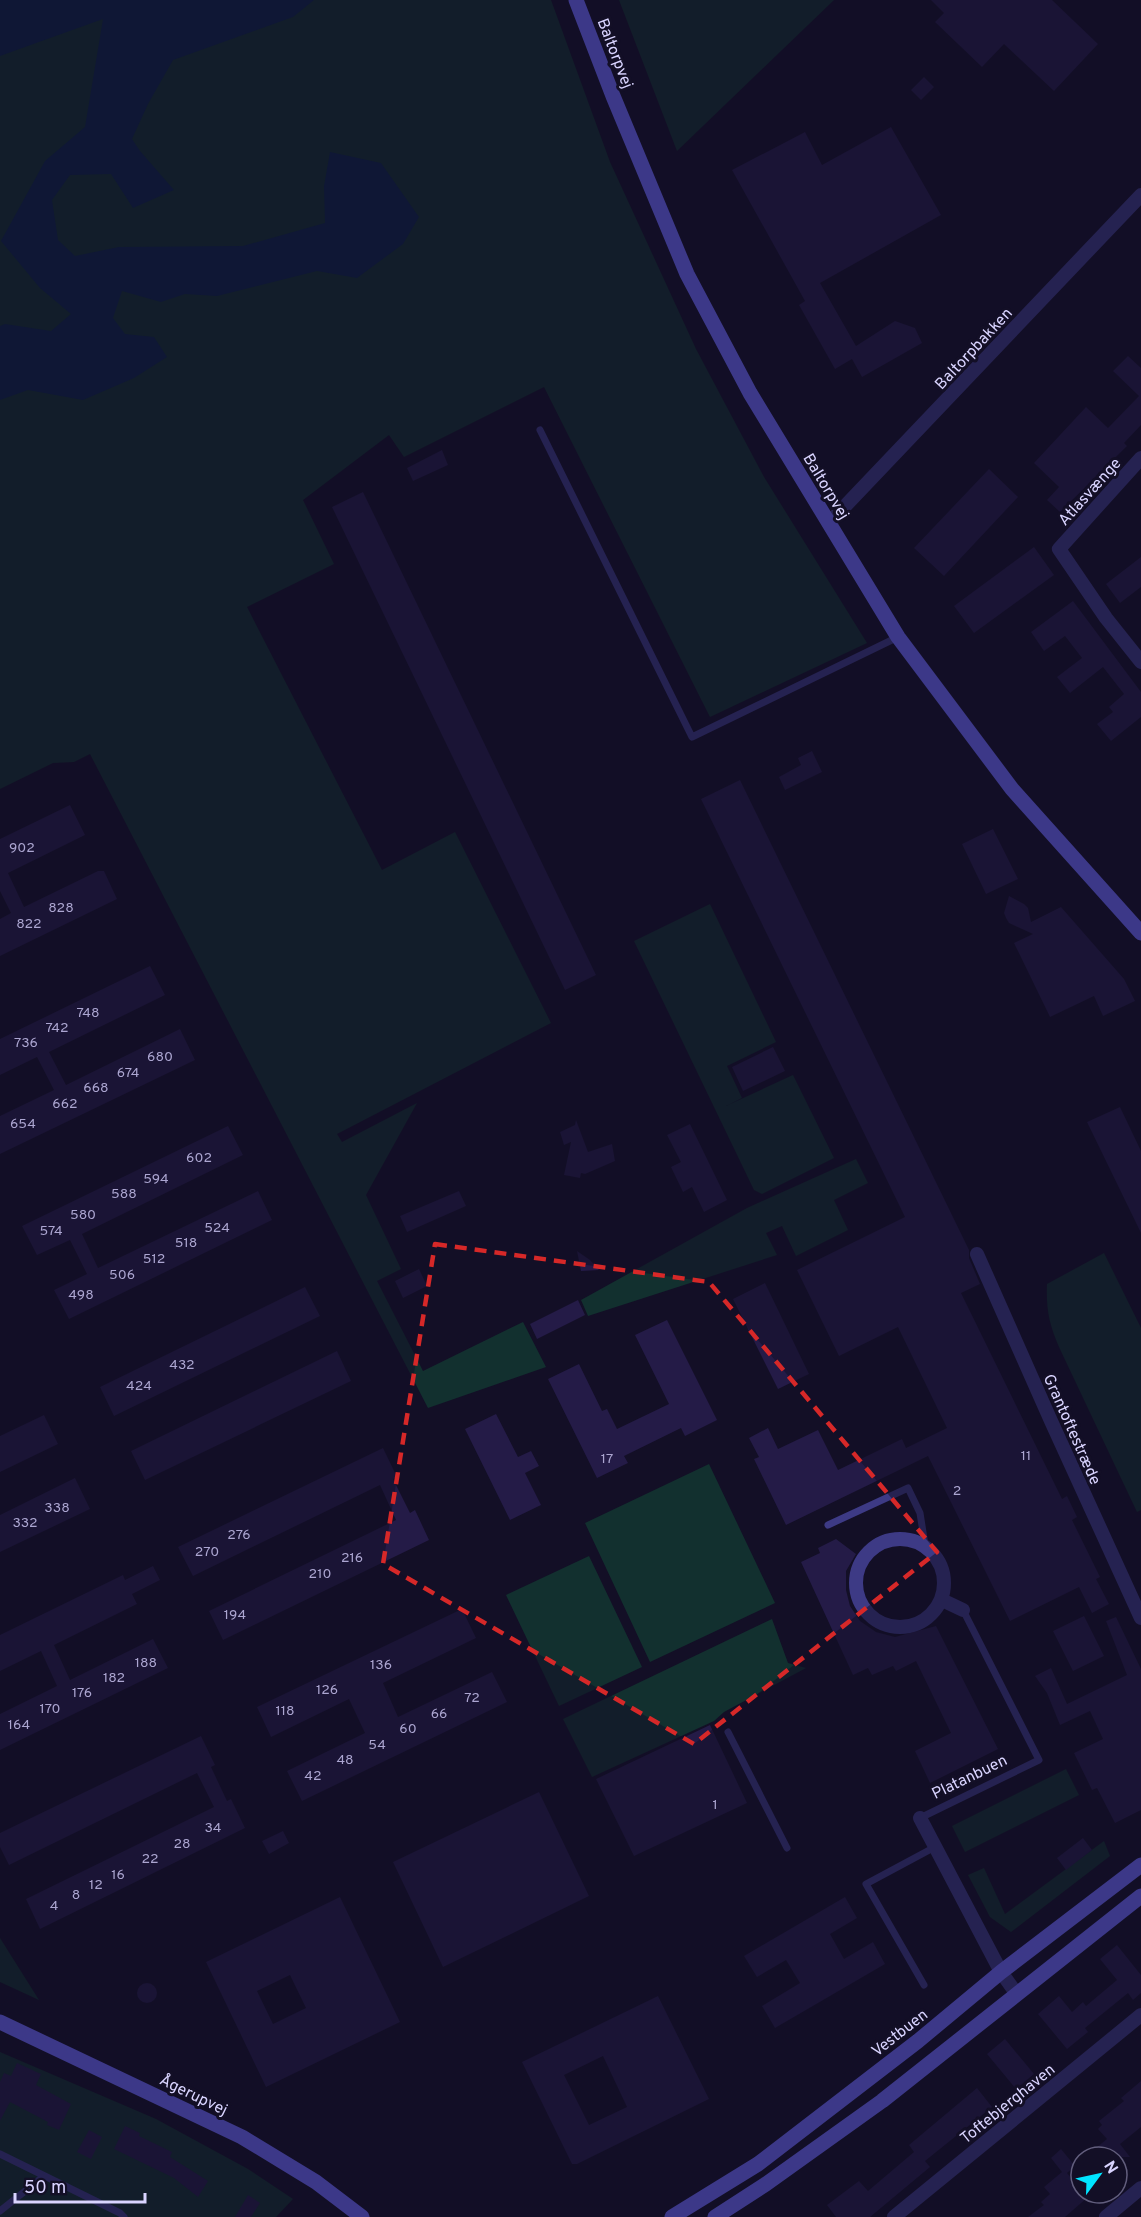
<svg xmlns="http://www.w3.org/2000/svg" width="1141" height="2217" viewBox="0 0 1141 2217" font-family="Overpass,sans-serif">
  <style>
    .green { fill: #12302f }
    .water { fill: #0c2248 }
    .building { fill: #241b47; fill-rule: evenodd }
    .lines { fill: none; stroke-linecap: round; stroke-linejoin: round }
    .lane { stroke: #3d3a85; stroke-width: 7 }
    .street { stroke: #3d3a85; stroke-width: 14 }
    .secondary { stroke: #6f6bff; stroke-width: 15 }
    .marked { fill: none; stroke: #d62828; stroke-width: 4.5; stroke-dasharray: 12 8; stroke-linejoin: round }
    .labels { text-anchor: middle; stroke-width: 6; stroke-linejoin: round; paint-order: stroke }
    .number-label { font-size: 14px; fill: #aca6d1 }
    .street-label { font-size: 16px; fill: #d9d4ff; stroke: #130f26 }
  </style>
  <rect width="100%" height="100%" fill="#130f26"/>
  <path class="green" d="M 0,0 L 551,0 L 610,162 L 696,349 L 764,477 L 867,643 L 710,717 L 544,387 L 404,457 L 389,435 L 303,500 L 334,564 L 247,607 L 382,870 L 455,832 L 551,1023 L 337,1134 L 342,1142 L 417,1103 L 366,1195 L 401,1269 L 377,1281 L 423,1371 L 523,1322 L 546,1367 L 428,1408 L 90,754 L 74,762 L 53,763 L 0,789 Z
    M 619,0 L 834,0 L 677,151 Z
    M 710,904 L 776,1042 L 727,1066 L 742,1098 L 726,1106 L 793,1075 L 834,1158 L 762,1194 L 754,1190 L 634,941 Z
    M 856,1159 L 868,1183 L 834,1200 L 848,1230 L 796,1256 L 782,1226 L 766,1233 L 777,1255 L 588,1316 L 581,1300 L 747,1208 Z
    M 1104,1253 L 1141,1328 L 1141,1510 L 1137,1512 L 1059,1347 C 1049,1324 1046,1309 1047,1284 Z
    M 709,1464 L 775,1603 L 650,1662 L 585,1523 Z
    M 589,1556 L 642,1667 L 559,1706 L 506,1595 Z
    M 772,1619 L 788,1663 L 806,1668 L 724,1712 L 714,1721 L 592,1777 L 563,1719 Z
    M 1066,1769 L 1079,1795 L 965,1852 L 952,1826 Z
    M 1104,1841 L 1110,1856 L 1011,1932 L 990,1917 L 968,1875 L 984,1868 L 1005,1914 Z
    M 0,1938 L 39,2000 L 0,1982 Z
    M 0,2052 L 156,2119 L 248,2169 L 293,2199 L 276,2217 L 0,2217 Z"/>
  <path class="water" d="M 0,0 L 314,0 L 293,17 L 173,60 L 148,104 L 132,139 L 140,151 L 174,190 L 133,208 L 111,174 L 70,175 L 52,200 L 58,240 L 75,256 L 119,247 L 243,246 L 325,223 L 324,186 L 330,152 L 381,163 L 419,217 L 403,244 L 357,278 L 317,271 L 217,296 L 185,294 L 161,302 L 122,291 L 113,318 L 125,334 L 154,337 L 167,357 L 134,378 L 83,400 L 28,390 L 0,400 L 0,326 L 5,324 L 51,331 L 71,314 L 40,288 L 1,241 L 45,161 L 85,127 L 103,19 L 0,56 Z"/>
  <path class="building" d="M 931,0 L 1052,0 L 1098,44 L 1054,91 L 1004,44 L 982,67 L 935,22 L 944,13 Z
    M 924,77 L 934,87 L 921,100 L 911,90 Z
    M 891,127 L 941,215 L 820,283 L 856,346 L 895,321 L 915,328 L 922,343 L 862,377 L 852,359 L 835,369 L 799,305 L 805,301 L 732,170 L 805,132 L 822,165 Z
    M 1128,356 L 1141,368 L 1141,425 L 1124,443 L 1127,446 L 1060,512 L 1047,500 L 1059,487 L 1034,463 L 1086,407 L 1108,428 L 1139,396 L 1113,371 Z
    M 442,450 L 448,465 L 413,481 L 407,468 Z
    M 989,469 L 1018,497 L 944,576 L 914,548 Z
    M 363,492 L 596,975 L 565,990 L 332,507 Z
    M 1034,547 L 1054,575 L 974,633 L 954,606 Z
    M 1141,557 L 1141,587 L 1120,603 L 1106,584 Z
    M 1073,601 L 1141,692 L 1141,717 L 1111,741 L 1097,724 L 1113,712 L 1109,707 L 1124,694 L 1103,667 L 1070,693 L 1057,677 L 1082,658 L 1065,636 L 1044,651 L 1031,632 Z
    M 812,751 L 822,772 L 785,790 L 779,777 L 801,765 L 798,758 Z
    M 740,780 L 969,1250 L 969,1258 L 980,1284 L 961,1293 L 1062,1499 L 1067,1496 L 1077,1517 L 1072,1520 L 1100,1577 L 1096,1579 L 1109,1604 L 1092,1613 L 1079,1587 L 1010,1621 L 928,1456 L 786,1525 L 754,1459 L 759,1457 L 749,1438 L 768,1428 L 778,1449 L 818,1430 L 838,1470 L 902,1439 L 906,1448 L 947,1428 L 898,1327 L 839,1356 L 797,1270 L 905,1217 L 701,799 Z
    M 70,805 L 85,835 L 8,873 L 24,907 L 98,871 L 104,871 L 117,899 L 0,956 L 0,919 L 11,913 L 0,891 L 0,839 Z
    M 993,829 L 1018,879 L 986,894 L 962,844 Z
    M 1009,896 L 1024,904 L 1028,908 L 1031,922 L 1061,907 L 1124,979 L 1135,1001 L 1103,1016 L 1094,996 L 1050,1017 L 1014,943 L 1033,934 L 1009,923 L 1006,918 L 1004,913 Z
    M 150,966 L 165,995 L 49,1052 L 66,1085 L 180,1029 L 195,1060 L 0,1154 L 0,1116 L 54,1090 L 37,1057 L 0,1075 L 0,1039 Z
    M 773,1047 L 785,1071 L 743,1091 L 732,1067 Z
    M 1120,1107 L 1141,1151 L 1141,1233 L 1087,1122 Z
    M 576,1120 L 588,1152 L 612,1144 L 615,1161 L 585,1174 L 581,1173 L 580,1178 L 564,1175 L 571,1142 L 564,1145 L 560,1132 L 575,1125 Z
    M 690,1124 L 727,1200 L 704,1212 L 692,1187 L 683,1192 L 671,1167 L 681,1162 L 667,1135 Z
    M 228,1126 L 243,1155 L 82,1234 L 98,1268 L 258,1191 L 272,1220 L 69,1319 L 54,1290 L 87,1274 L 70,1240 L 37,1255 L 22,1226 Z
    M 459,1191 L 466,1206 L 407,1232 L 400,1216 Z
    M 577,1251 L 590,1260 L 599,1270 L 581,1271 Z
    M 419,1269 L 427,1286 L 403,1298 L 395,1281 Z
    M 765,1283 L 809,1374 L 778,1389 L 733,1299 Z
    M 305,1287 L 320,1316 L 114,1416 L 100,1387 Z
    M 578,1300 L 585,1315 L 537,1339 L 530,1324 Z
    M 667,1320 L 717,1420 L 685,1436 L 681,1428 L 624,1456 L 628,1463 L 597,1478 L 548,1379 L 579,1364 L 602,1411 L 607,1409 L 617,1429 L 669,1404 L 635,1335 Z
    M 337,1351 L 351,1381 L 145,1480 L 131,1451 Z
    M 496,1414 L 518,1457 L 531,1451 L 539,1466 L 525,1473 L 541,1505 L 510,1520 L 465,1429 Z
    M 44,1415 L 58,1444 L 0,1472 L 0,1436 Z
    M 383,1448 L 397,1477 L 393,1479 L 410,1513 L 415,1510 L 429,1540 L 223,1640 L 209,1611 L 396,1520 L 380,1485 L 193,1576 L 178,1547 Z
    M 75,1478 L 90,1509 L 0,1552 L 0,1515 Z
    M 836,1539 L 856,1554 L 846,1571 L 846,1590 L 850,1606 L 860,1621 L 876,1632 L 895,1637 L 936,1626 L 998,1749 L 930,1783 L 915,1751 L 951,1733 L 916,1661 L 896,1671 L 893,1666 L 872,1675 L 868,1668 L 853,1675 L 801,1562 L 820,1553 L 818,1548 Z
    M 153,1566 L 160,1580 L 132,1594 L 137,1604 L 54,1645 L 70,1680 L 153,1639 L 168,1668 L 0,1750 L 0,1714 L 57,1686 L 41,1651 L 0,1671 L 0,1635 L 123,1575 L 125,1580 Z
    M 462,1609 L 476,1638 L 383,1683 L 398,1717 L 492,1672 L 507,1702 L 302,1801 L 287,1771 L 365,1733 L 349,1699 L 271,1737 L 257,1707 Z
    M 1084,1616 L 1104,1656 L 1073,1671 L 1053,1631 Z
    M 1116,1617 L 1141,1669 L 1141,1810 L 1115,1823 L 1097,1788 L 1092,1790 L 1074,1753 L 1103,1739 L 1090,1711 L 1060,1725 L 1047,1693 L 1035,1676 L 1051,1668 L 1067,1704 L 1127,1675 L 1106,1621 Z
    M 710,1725 L 747,1803 L 634,1856 L 596,1779 Z
    M 201,1736 L 215,1765 L 211,1767 L 227,1801 L 231,1799 L 245,1828 L 40,1929 L 26,1899 L 214,1807 L 197,1773 L 9,1865 L 0,1847 L 0,1833 Z
    M 539,1792 L 589,1896 L 443,1967 L 393,1862 Z
    M 283,1831 L 289,1843 L 269,1854 L 262,1841 Z
    M 1083,1838 L 1092,1850 L 1066,1870 L 1057,1858 Z
    M 340,1897 L 400,2022 L 266,2087 L 206,1962 ZM 290,1975 L 306,2008 L 273,2024 L 257,1991 Z
    M 845,1897 L 857,1918 L 830,1934 L 844,1959 L 873,1942 L 885,1964 L 775,2028 L 762,2006 L 800,1983 L 786,1960 L 757,1977 L 744,1956 Z
    M 1117,1945 L 1141,1975 L 1141,1993 L 1133,2000 L 1128,1993 L 1085,2028 L 1088,2032 L 1067,2049 L 1038,2014 L 1059,1996 L 1072,2012 L 1083,2002 L 1086,2006 L 1117,1980 L 1100,1959 Z
    M137 1993a10 10 0 1 1 20 0a10 10 0 1 1-20 0Z
    M 658,1996 L 709,2099 L 577,2164 L 572,2164 L 522,2062 ZM 603,2056 L 627,2107 L 589,2125 L 564,2075 Z
    M 1005,2039 L 1034,2074 L 1016,2089 L 987,2054 Z
    M 17,2063 L 41,2074 L 36,2085 L 71,2104 L 59,2130 L 47,2125 L 48,2122 L 10,2102 L 0,2121 L 0,2082 L 4,2073 L 11,2076 Z
    M 1141,2081 L 1141,2127 L 1120,2144 L 1130,2157 L 1103,2157 L 1096,2148 L 1107,2139 L 1098,2129 L 1102,2125 L 1099,2121 L 1124,2101 L 1121,2098 Z
    M 977,2088 L 992,2107 L 925,2161 L 930,2167 L 870,2217 L 836,2217 L 827,2205 L 859,2181 L 868,2191 L 914,2152 L 909,2145 Z
    M 125,2126 L 140,2133 L 139,2136 L 172,2152 L 170,2157 L 208,2181 L 198,2197 L 174,2178 L 114,2149 Z
    M 89,2130 L 102,2137 L 91,2159 L 77,2152 Z
    M 1061,2149 L 1075,2166 L 1067,2173 L 1081,2190 L 1081,2193 L 1084,2193 L 1088,2197 L 1065,2217 L 1028,2217 L 1044,2205 L 1041,2202 L 1050,2194 L 1044,2187 L 1062,2172 L 1051,2158 Z
    M 248,2195 L 260,2203 L 251,2217 L 235,2217 Z"/>
  <g class="lines">
    <path class="lane" d="M 540,430 L 692,737 L 898,637
      M 828,1525 L 908,1488 L 920,1513 L 925,1545
      M 728,1732 L 787,1848
      M 920,1818 L 1039,1760 L 963,1610
      M 924,1985 L 866,1884 L 935,1847
      M 0,2154 L 120,2213 L 124,2217
      M 0,2211 L 44,2176"/>
    <path class="street" d="M 1141,458 L 1059,549 L 1106,618 L 1141,662
      M 829,523 L 1141,195
      M 977,1254 L 1051,1421 L 1141,1618
      M856 1583a44 44 0 1 1 88 0a44 44 0 1 1-88 0Z
      M 942,1600 L 963,1610
      M 920,1818 L 1001,1972 L 1016,1993
      M 894,2217 L 1141,2015
      M 1106,2217 L 1141,2188"/>
    <path class="secondary" d="M 576,0 L 613,96 L 687,274 L 750,393 L 898,637 L 1012,789 L 1141,933
      M 0,2022 L 242,2137 L 316,2182 L 362,2217
      M 672,2217 L 758,2164 L 918,2041 L 1001,1972 L 1141,1865
      M 715,2217 L 766,2184 L 882,2101 L 1141,1896"/>
  </g>
  <path d="M0 0H1141V2217H0ZM 435,1244 L 709,1282 L 937,1552 L 694,1744 L 383,1564 Z" fill="#130f26" fill-opacity=".55" fill-rule="evenodd"/>
  <path class="marked" d="M 435,1244 L 709,1282 L 937,1552 L 694,1744 L 383,1564 Z"/>
  <g class="labels">
    <g class="number-label">
      <text x="22" y="852">902</text>
      <text x="61" y="912">828</text>
      <text x="29" y="928">822</text>
      <text x="88" y="1017">748</text>
      <text x="57" y="1032">742</text>
      <text x="26" y="1047">736</text>
      <text x="160" y="1061">680</text>
      <text x="128" y="1077">674</text>
      <text x="96" y="1092">668</text>
      <text x="65" y="1108">662</text>
      <text x="23" y="1128">654</text>
      <text x="199" y="1162">602</text>
      <text x="156" y="1183">594</text>
      <text x="124" y="1198">588</text>
      <text x="83" y="1219">580</text>
      <text x="217" y="1232">524</text>
      <text x="51" y="1235">574</text>
      <text x="186" y="1247">518</text>
      <text x="154" y="1263">512</text>
      <text x="122" y="1279">506</text>
      <text x="81" y="1299">498</text>
      <text x="182" y="1369">432</text>
      <text x="139" y="1390">424</text>
      <text x="1026" y="1460">11</text>
      <text x="607" y="1463">17</text>
      <text x="957" y="1495">2</text>
      <text x="57" y="1512">338</text>
      <text x="25" y="1527">332</text>
      <text x="239" y="1539">276</text>
      <text x="207" y="1556">270</text>
      <text x="352" y="1562">216</text>
      <text x="320" y="1578">210</text>
      <text x="235" y="1619">194</text>
      <text x="146" y="1667">188</text>
      <text x="381" y="1669">136</text>
      <text x="114" y="1682">182</text>
      <text x="327" y="1694">126</text>
      <text x="82" y="1697">176</text>
      <text x="472" y="1702">72</text>
      <text x="50" y="1713">170</text>
      <text x="285" y="1715">118</text>
      <text x="439" y="1718">66</text>
      <text x="19" y="1729">164</text>
      <text x="408" y="1733">60</text>
      <text x="377" y="1749">54</text>
      <text x="345" y="1764">48</text>
      <text x="313" y="1780">42</text>
      <text x="715" y="1809">1</text>
      <text x="213" y="1832">34</text>
      <text x="182" y="1848">28</text>
      <text x="150" y="1863">22</text>
      <text x="118" y="1879">16</text>
      <text x="96" y="1889">12</text>
      <text x="76" y="1899">8</text>
      <text x="54" y="1910">4</text>
    </g>
    <g class="street-label">
      <text transform="translate(616 53) rotate(69)" y="6">Baltorpvej</text>
      <text transform="translate(973 348) rotate(-47)" y="6">Baltorpbakken</text>
      <text transform="translate(827 486) rotate(59)" y="6">Baltorpvej</text>
      <text transform="translate(1089 491) rotate(-48)" y="6">Atlasvænge</text>
      <text transform="translate(1073 1429) rotate(66)" y="6">Grantoftestræde</text>
      <text transform="translate(969 1776) rotate(-26)" y="6">Platanbuen</text>
      <text transform="translate(899 2032) rotate(-38)" y="6">Vestbuen</text>
      <text transform="translate(194 2094) rotate(26)" y="6">Ågerupvej</text>
      <text transform="translate(1007 2103) rotate(-39)" y="6">Toftebjerghaven</text>
    </g>
  </g>
  <g transform="translate(1099 2175) rotate(57)"><circle r="28" fill="#130f26" stroke="#625e7d" stroke-width="1.5"/>
  <path d="M0-4.5L10 22L0 15L-10 22Z" fill="#00e5ff"/>
  <text y="-9" font-size="16" font-weight="bold" text-anchor="middle" fill="#d9d4ff">N</text>
  </g>
  <path d="M15 2193v9h130v-9" fill="none" stroke="#d9d4ff" stroke-width="3"/>
  <text x="24" y="2193" font-size="18" fill="#d9d4ff" stroke="#130f26" stroke-width="4.5" paint-order="stroke">50 m</text>
</svg>
